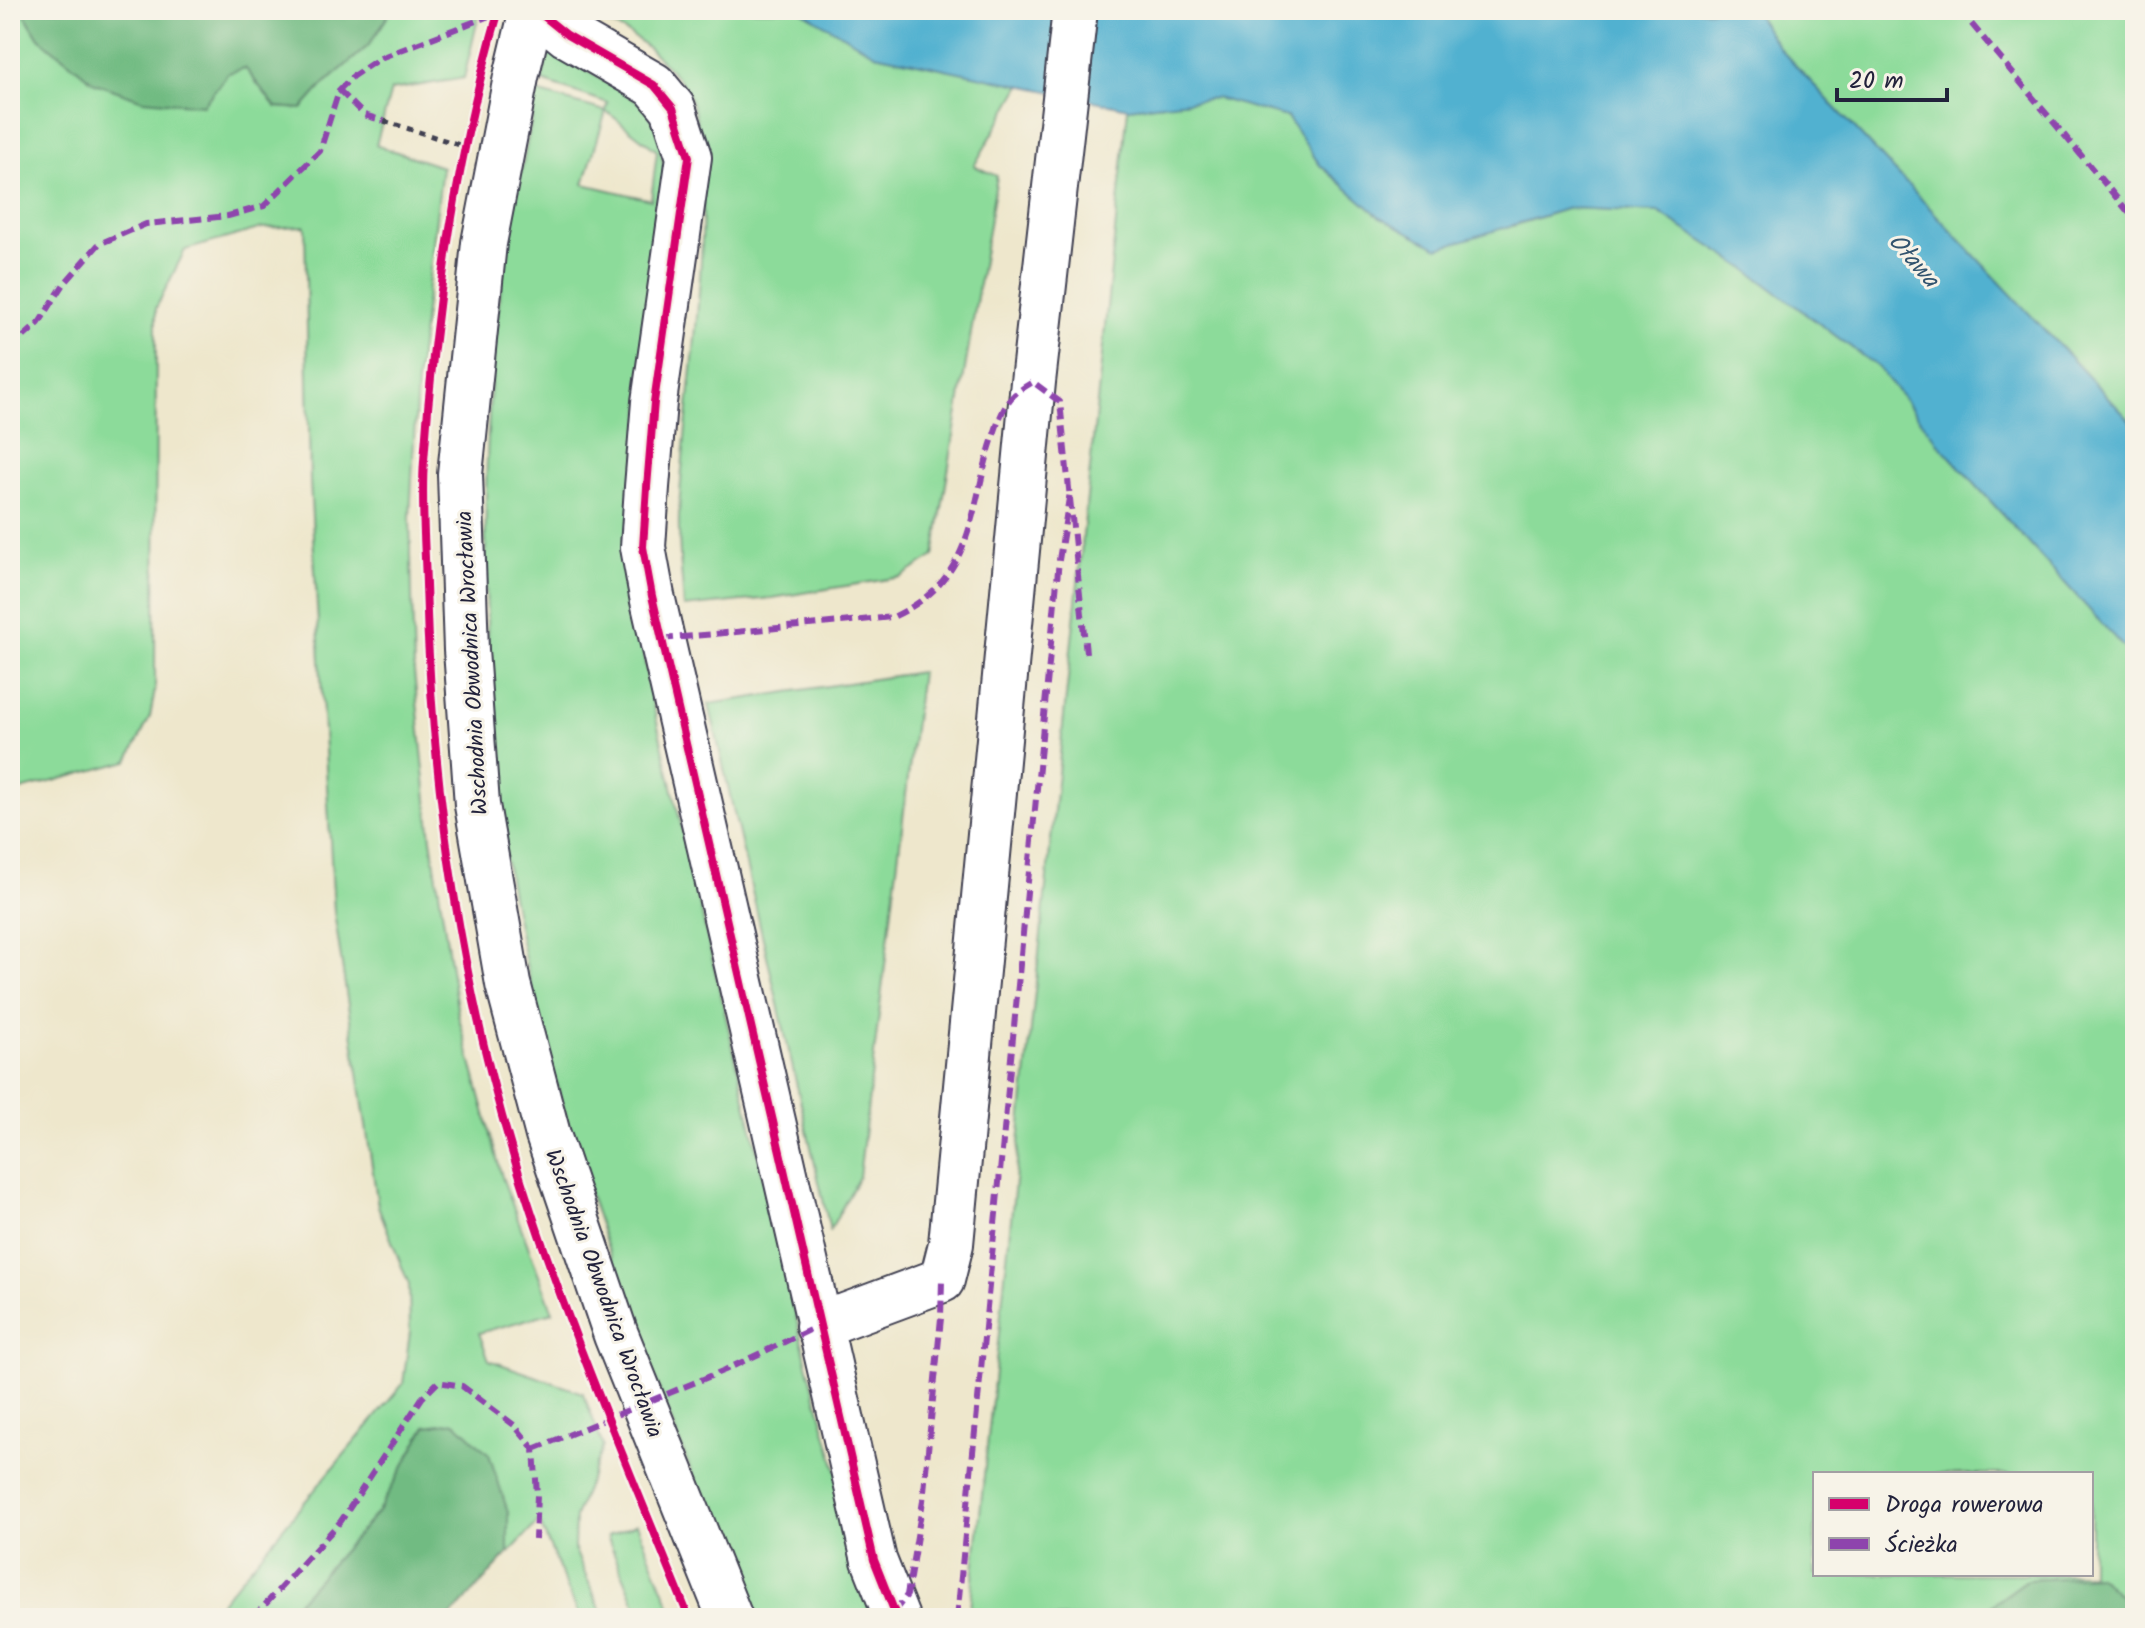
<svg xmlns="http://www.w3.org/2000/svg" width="2145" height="1628" viewBox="0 0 2145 1628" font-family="Kalam,sans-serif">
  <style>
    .green { fill: #8cdb9a; stroke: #577e6a; stroke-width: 2; fill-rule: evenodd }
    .forest { fill: #71bb82; stroke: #4a6e5e; stroke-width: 2 }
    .water { fill: #51b1d0; stroke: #3a6a86; stroke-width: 2 }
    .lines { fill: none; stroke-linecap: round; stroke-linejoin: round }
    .minor-casing { stroke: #414051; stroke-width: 48 }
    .major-casing { stroke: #414051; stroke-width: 48 }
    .path { stroke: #414051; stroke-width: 5; stroke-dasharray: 6 6; stroke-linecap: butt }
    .minor { stroke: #fff; stroke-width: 44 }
    .major { stroke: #fff; stroke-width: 44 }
    .quiet { stroke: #8e44ad; stroke-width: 6; stroke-dasharray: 12 6; stroke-linecap: butt }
    .cycleway-casing { stroke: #f7f3e8; stroke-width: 13 }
    .cycleway { stroke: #d6006c; stroke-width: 8 }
    .labels { text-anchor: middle; stroke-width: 6; stroke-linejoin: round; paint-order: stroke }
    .street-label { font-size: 22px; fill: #22223b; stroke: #f7f3e8 }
    .water-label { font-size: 24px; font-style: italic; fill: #32546f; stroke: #f7f3e8 }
  </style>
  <rect width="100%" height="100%" fill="#f7f3e8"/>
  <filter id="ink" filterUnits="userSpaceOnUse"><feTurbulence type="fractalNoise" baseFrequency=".0125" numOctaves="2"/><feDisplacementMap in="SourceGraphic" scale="16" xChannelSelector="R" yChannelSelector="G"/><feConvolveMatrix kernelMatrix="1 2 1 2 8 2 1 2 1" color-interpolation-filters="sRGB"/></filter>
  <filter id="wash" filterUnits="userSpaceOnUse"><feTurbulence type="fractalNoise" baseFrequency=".006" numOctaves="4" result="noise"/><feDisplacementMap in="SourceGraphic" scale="32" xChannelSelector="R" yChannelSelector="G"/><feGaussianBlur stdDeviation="1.8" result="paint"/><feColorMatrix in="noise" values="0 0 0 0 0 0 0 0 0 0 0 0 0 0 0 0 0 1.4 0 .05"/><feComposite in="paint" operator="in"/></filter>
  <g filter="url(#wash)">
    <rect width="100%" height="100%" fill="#eee7cc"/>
    <path class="green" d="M 10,10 L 22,10 L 39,38 L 203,105 L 228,73 L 245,68 L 276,107 L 302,109 L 324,84 L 368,46 L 392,10 L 480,10 L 464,78 L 391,90 L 376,145 L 442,167 L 417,380 L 410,518 L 414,672 L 431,839 L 458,1014 L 502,1177 L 553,1312 L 479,1333 L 489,1360 L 583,1393 L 603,1446 L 575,1517 L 574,1548 L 604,1618 L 580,1618 L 539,1521 L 508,1554 L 508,1512 L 426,1426 L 378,1512 L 283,1618 L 208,1618 L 403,1384 L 410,1332 L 409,1285 L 378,1206 L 334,912 L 310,481 L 305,226 L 262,228 L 185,250 L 156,308 L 155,690 L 150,717 L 128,761 L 10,793 Z
      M 560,10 L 800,10 L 875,54 L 1021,85 L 974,166 L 997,176 L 934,556 L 901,577 L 772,598 L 684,607 C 682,577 678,546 679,516 C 680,429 731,144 681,82 C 663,61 638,34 611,25 C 595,20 571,19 560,10 Z
      M 1753,10 L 2135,10 L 2135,426 L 1780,49 Z
      M 549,48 L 644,105 L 657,126 L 665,175 L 626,564 L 653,705 L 807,1364 L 877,1618 L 750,1618 C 638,1341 523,1058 492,759 C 489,722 489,685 488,648 C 483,528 485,405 501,286 C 510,221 525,156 537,92 L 605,111 L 608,103 L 542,81 ZM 606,111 L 657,151 L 651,200 L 584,184 Z
      M 1216,98 L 1287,117 L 1320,165 L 1380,217 L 1510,227 L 1569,208 L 1658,212 L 1746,269 L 1879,368 L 1945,451 L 2135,660 L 2135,1609 L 2098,1576 L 2027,1580 L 1984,1611 L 1984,1618 L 969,1618 L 1128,108 ZM 1815,1474 L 2091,1474 L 2091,1574 L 1815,1574 Z
      M 921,672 L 859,1177 L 830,1230 L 709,704 Z
      M 637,1524 L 675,1618 L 641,1618 L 607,1536 Z"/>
    <path class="forest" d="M 22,10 L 392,10 L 368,46 L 324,84 L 302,109 L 276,107 L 245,68 L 228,73 L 203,105 L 143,100 L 95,83 L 39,38 Z
      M 455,1422 L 489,1454 L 508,1512 L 508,1554 L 449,1618 L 283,1618 L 378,1512 L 426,1426 Z
      M 2098,1576 L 2135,1609 L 2135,1618 L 1984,1618 L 1984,1611 L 2027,1580 Z"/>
    <path class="water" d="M 800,10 L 1753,10 L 1780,49 L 2135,426 L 2135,660 L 1945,451 L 1879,368 L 1746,269 L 1658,212 L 1569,208 L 1438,248 L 1380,217 L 1320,165 L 1287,117 L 1216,98 L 1128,108 L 875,54 Z"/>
  </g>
  <g filter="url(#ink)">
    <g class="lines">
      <g class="minor-casing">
        <path id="minor" d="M 536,10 L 567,35 L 654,85 L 673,108 L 689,157 L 654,402 L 647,487 L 643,547 L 652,596 L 874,1560 L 897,1618
          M 818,1326 L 942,1280 L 951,1244 L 1033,382 L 1075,10"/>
      </g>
      <g class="major-casing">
        <path id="major" d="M 532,10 L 516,77 L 484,243 L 460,474 L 466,650 L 477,805 L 508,984 L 548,1135 L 616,1335 L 730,1618"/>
      </g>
      <path class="path" d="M 384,121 L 463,146"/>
      <use href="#minor" class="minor"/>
      <use href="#major" class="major"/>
      <path class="quiet" d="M 1960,10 L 2135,220
        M 339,90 L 364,115 L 384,121
        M 10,349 L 39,323 L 64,284 L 99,244 L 146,224 L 228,216 L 264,206 L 320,151 L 339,90 L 353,76 L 380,58 L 502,11
        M 662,639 L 893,617 C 972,580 968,522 990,447 C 995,432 1001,408 1013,396 C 1018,391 1026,386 1033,382 L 1060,402 L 1086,653
        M 534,1449 L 725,1370 L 818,1326
        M 894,1612 L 907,1595 L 923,1501 L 941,1318 L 942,1280
        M 253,1618 L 341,1521 L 422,1398 L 438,1382 L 462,1386 L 514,1425 L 534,1449 L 537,1495 L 535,1539
        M 957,1618 L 1059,560 L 1070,492"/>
      <g class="cycleway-casing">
        <path id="cycleway" d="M 499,10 C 457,153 434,312 424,461 C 421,501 425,544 426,585 C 431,775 458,969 512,1151 C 560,1310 627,1464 689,1618
          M 536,10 L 567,35 L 654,85 L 673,108 L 689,157 L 654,402 L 647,487 L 643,547 L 652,596 L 874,1560 L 897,1618"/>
      </g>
      <use href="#cycleway" class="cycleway"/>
    </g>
  </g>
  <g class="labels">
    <g class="street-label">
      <text transform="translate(471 663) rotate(-93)" y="8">Wschodnia Obwodnica Wrocławia</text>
      <text transform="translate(605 1293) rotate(70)" y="8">Wschodnia Obwodnica Wrocławia</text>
    </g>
    <g class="water-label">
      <text transform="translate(1914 260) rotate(49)" y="8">Oława</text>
    </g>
  </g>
  <rect width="2145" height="1628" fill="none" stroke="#f7f3e8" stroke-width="40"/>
  <rect x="1813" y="1472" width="280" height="104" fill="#f7f3e8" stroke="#a29fa3" stroke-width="2"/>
  <rect x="1829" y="1498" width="40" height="12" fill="#d6006c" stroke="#a29fa3" stroke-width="2"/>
  <text x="1885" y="1512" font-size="24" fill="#22223b">Droga rowerowa</text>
  <rect x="1829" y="1538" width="40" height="12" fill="#8e44ad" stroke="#a29fa3" stroke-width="2"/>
  <text x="1885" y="1552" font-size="24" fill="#22223b">Ścieżka</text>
  <path d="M1837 88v12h110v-12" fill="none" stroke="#22223b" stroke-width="4"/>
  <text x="1849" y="88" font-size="24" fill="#22223b" stroke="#f7f3e8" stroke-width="6" paint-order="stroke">20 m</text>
</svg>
